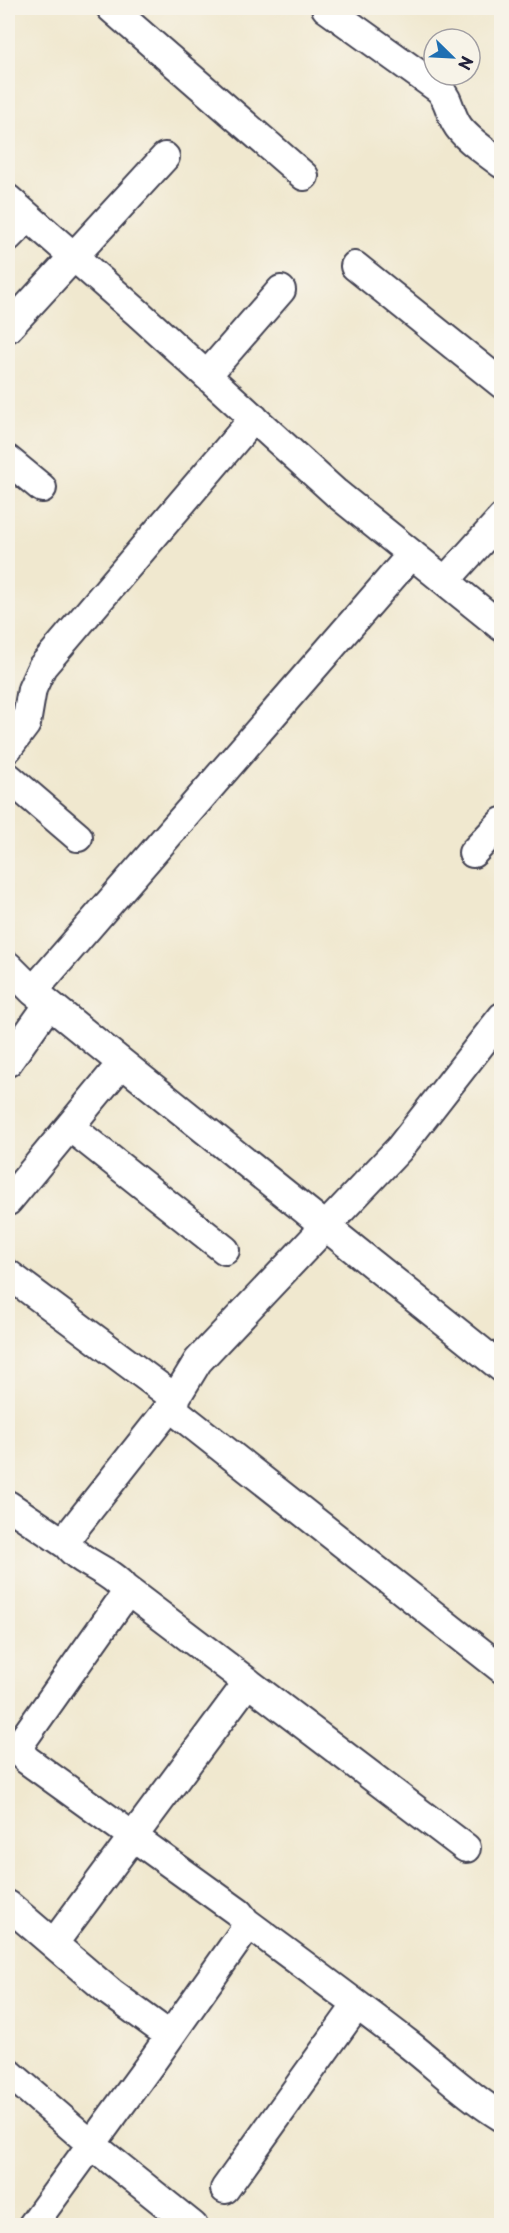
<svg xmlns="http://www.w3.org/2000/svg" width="509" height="2233" viewBox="0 0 509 2233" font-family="'Playpen Sans',sans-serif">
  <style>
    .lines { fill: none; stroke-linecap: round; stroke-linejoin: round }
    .street-casing { stroke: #414051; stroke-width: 32 }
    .street { stroke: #fff; stroke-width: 28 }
  </style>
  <rect width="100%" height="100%" fill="#f7f3e8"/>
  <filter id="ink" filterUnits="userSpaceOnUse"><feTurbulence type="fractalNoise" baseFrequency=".0167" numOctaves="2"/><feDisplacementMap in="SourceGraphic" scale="12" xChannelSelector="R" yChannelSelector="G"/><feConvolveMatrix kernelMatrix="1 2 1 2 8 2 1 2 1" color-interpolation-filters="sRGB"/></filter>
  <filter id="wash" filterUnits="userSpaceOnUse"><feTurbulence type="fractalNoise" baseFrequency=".008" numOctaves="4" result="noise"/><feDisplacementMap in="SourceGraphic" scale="24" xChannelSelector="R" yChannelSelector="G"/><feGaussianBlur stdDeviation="1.35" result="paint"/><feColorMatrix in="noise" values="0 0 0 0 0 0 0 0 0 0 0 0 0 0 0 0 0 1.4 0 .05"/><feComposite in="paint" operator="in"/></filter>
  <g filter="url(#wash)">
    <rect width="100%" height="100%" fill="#f0e8cf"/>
  </g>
  <g filter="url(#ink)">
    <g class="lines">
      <g class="street-casing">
        <path id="street" d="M 111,8 L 304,176
          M 326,8 L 439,89 C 449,99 449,111 456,123 C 464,138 488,153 502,164
          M 8,199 L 138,313 L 336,493 L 502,627
          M 8,237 L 28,217
          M 355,266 L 502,384
          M 8,328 L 165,157
          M 207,375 L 281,290
          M 8,460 L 42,488
          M 445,581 L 502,518
          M 8,748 L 26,724 L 32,689 L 42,667 L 254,418
          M 8,777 L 78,837
          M 473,853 L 502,822
          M 8,966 L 33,991 L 122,1063 L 502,1368
          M 33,991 L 412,554
          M 502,1017 L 399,1149 L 198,1361 L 170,1407 L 69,1535 L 67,1545 C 82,1564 109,1569 124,1588 L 123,1598 L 22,1741 L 20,1753 L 27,1760 L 239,1913 L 246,1922 C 301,1963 357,2004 411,2046 C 441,2070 469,2097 502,2117
          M 8,1062 L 49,1004
          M 70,1127 L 225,1250
          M 8,1201 L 122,1063
          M 8,1274 L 176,1399
          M 170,1407 L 502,1669
          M 8,1505 L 67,1545
          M 124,1588 L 466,1848
          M 8,1905 L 111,1993 L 170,2036
          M 54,1943 L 248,1682
          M 8,2072 L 91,2144 L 193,2226
          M 225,2189 L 357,2005
          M 32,2226 L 151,2063 L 242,1934 L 246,1922"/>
      </g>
      <use href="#street" class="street"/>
    </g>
  </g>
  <rect width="509" height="2233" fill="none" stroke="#f7f3e8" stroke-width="30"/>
  <g transform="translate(452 57) rotate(114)"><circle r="28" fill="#f7f3e8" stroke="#a29fa3" stroke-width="1.5"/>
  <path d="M0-4.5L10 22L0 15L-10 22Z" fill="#1f6fb2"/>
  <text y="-9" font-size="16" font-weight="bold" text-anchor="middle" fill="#22223b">N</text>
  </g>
</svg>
